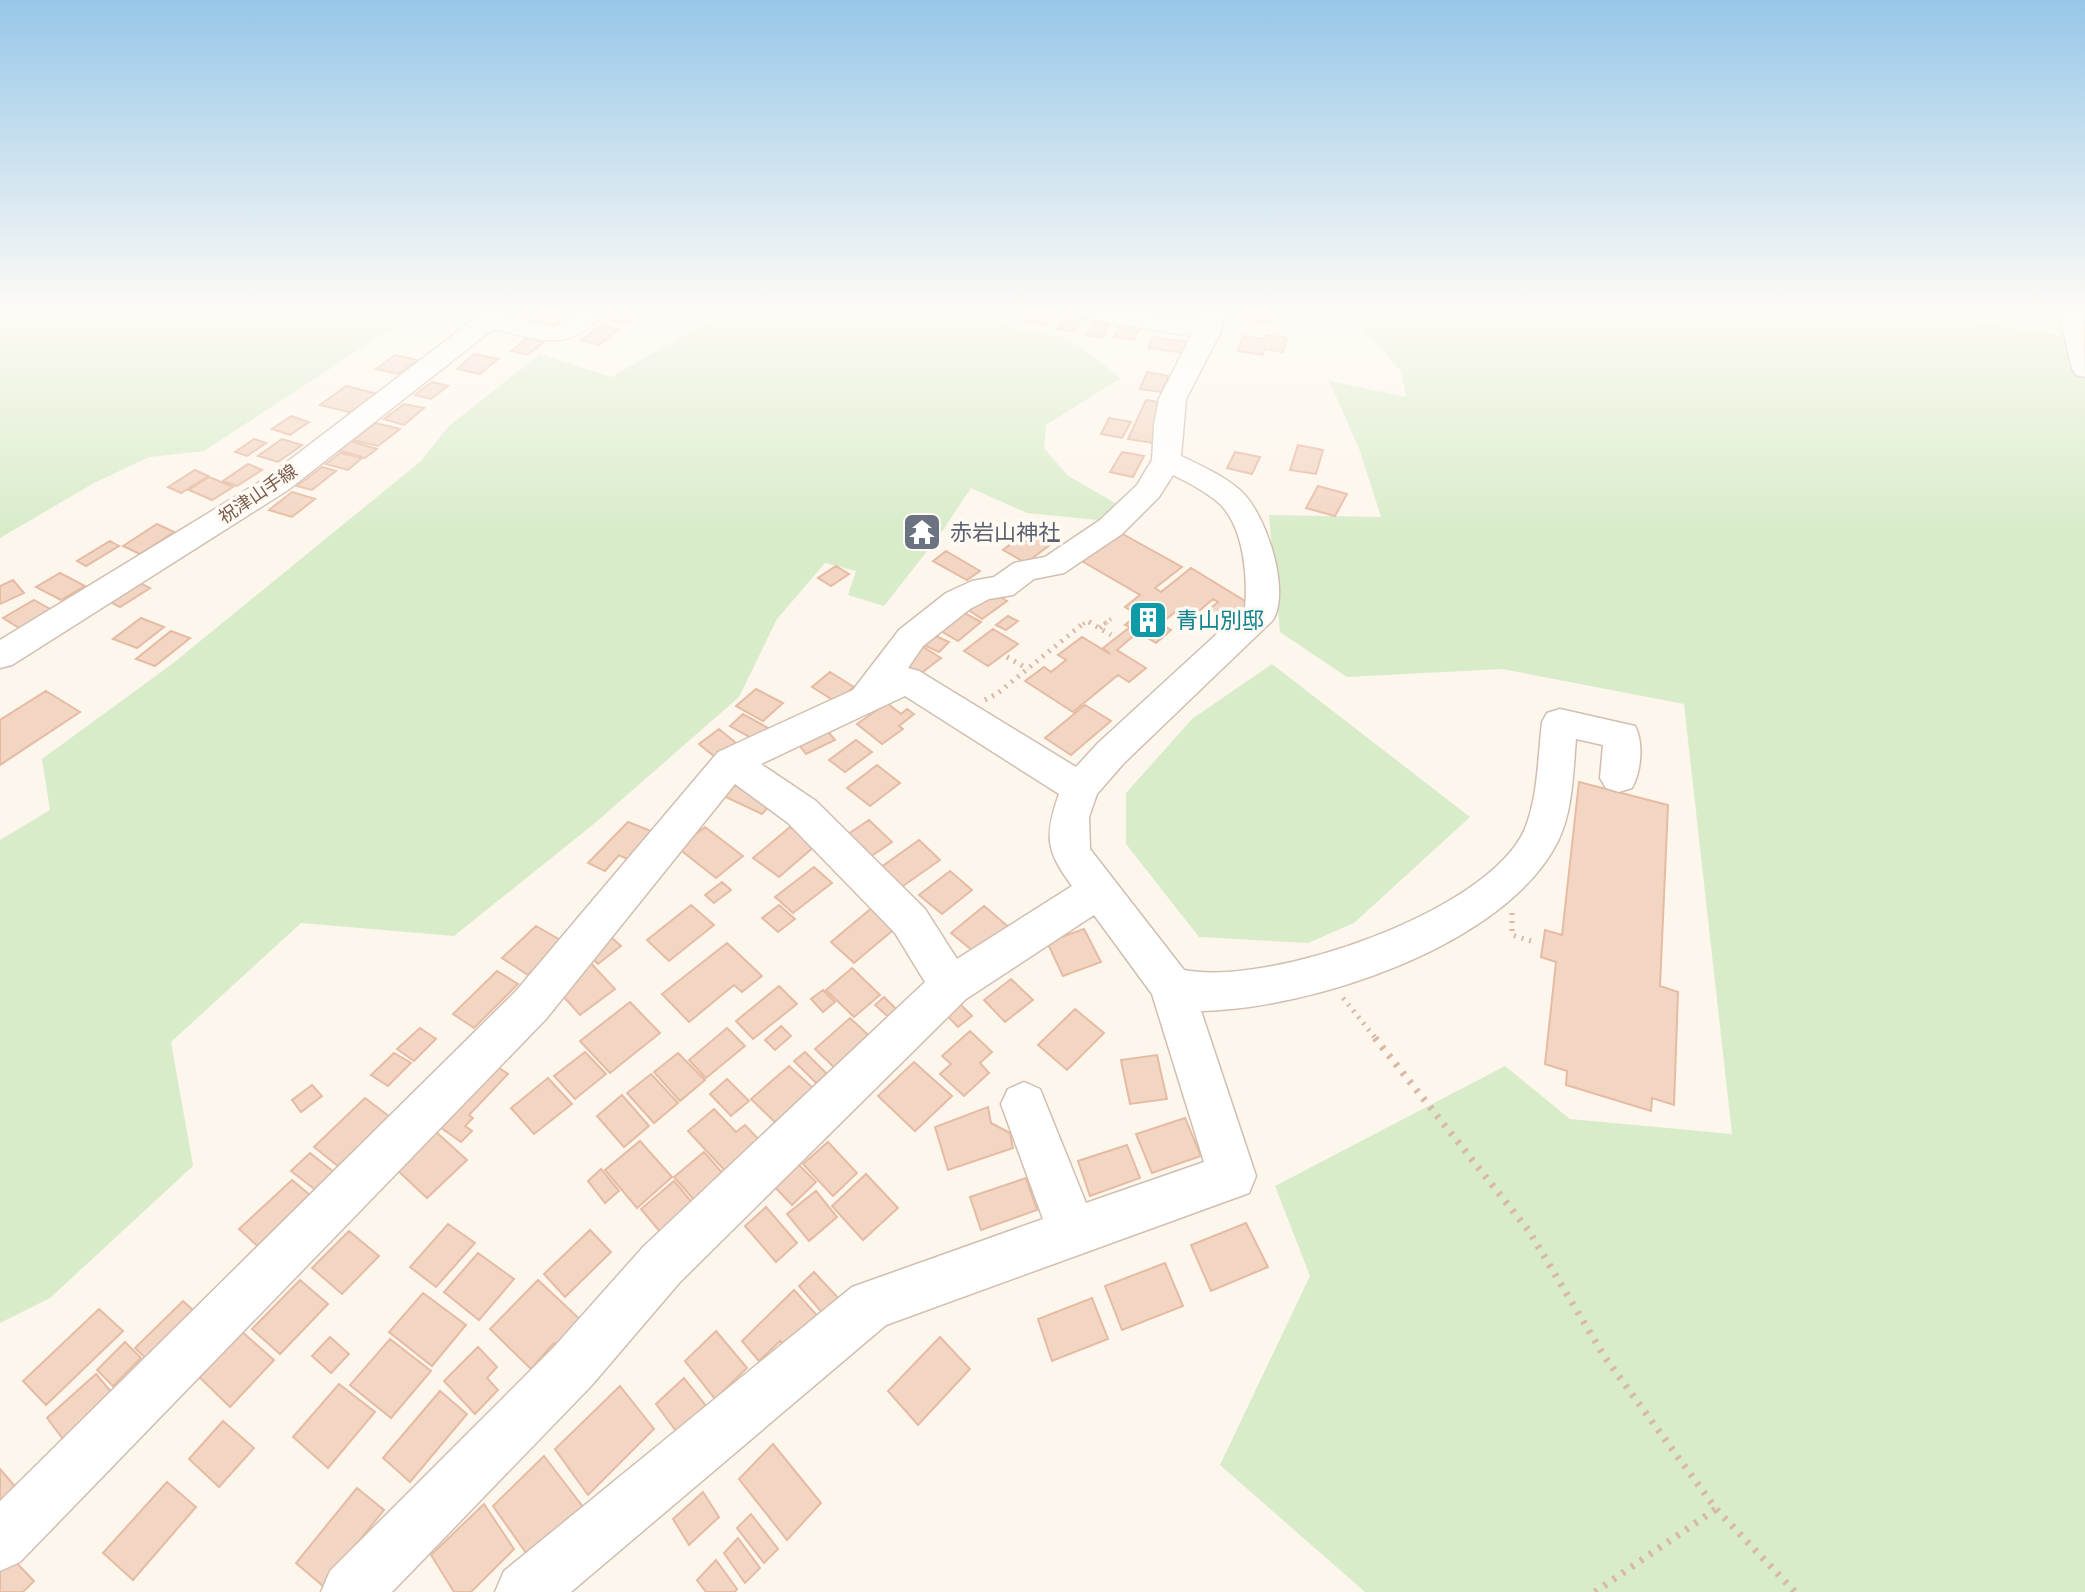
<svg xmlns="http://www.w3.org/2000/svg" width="2085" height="1592" viewBox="0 0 2085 1592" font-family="Cabin,'Noto Sans JP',sans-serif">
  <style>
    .green { fill: #d8ecc9 }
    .building { fill: #f3d5c3; stroke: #e6bba3; stroke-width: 2 }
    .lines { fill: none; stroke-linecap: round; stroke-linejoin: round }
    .minor-casing { stroke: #d1beb0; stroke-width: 3 }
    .path-far2 { stroke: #d9b8a5; stroke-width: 4; stroke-dasharray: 2 5; stroke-linecap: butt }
    .path-far1 { stroke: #d9b8a5; stroke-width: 5; stroke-dasharray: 2 6; stroke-linecap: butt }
    .path { stroke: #d9b8a5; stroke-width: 7; stroke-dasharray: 3 8; stroke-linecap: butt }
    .minor { fill: #fff; fill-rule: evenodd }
    .labels { text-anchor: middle; stroke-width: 7; stroke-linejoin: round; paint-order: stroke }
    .far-street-label { font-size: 18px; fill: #7a5c4d; stroke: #fffaf3 }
    .worship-label { font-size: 22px; fill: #5b616d; stroke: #fffaf3; text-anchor: start }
    .culture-label { font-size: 22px; fill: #0d838f; stroke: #fffaf3; text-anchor: start }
  </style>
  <rect width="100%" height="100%" fill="#fdf6ec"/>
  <path class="green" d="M 0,310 L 420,310 L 204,451 L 149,457 L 94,483 L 0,538 Z
    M 730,310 L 976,310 L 1004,326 L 1068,338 L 1121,378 L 1046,425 L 1044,448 L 1067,475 L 1115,503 L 1108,521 L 1027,513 L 971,488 L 939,536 L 884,606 L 848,595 L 856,571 L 825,563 L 777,619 L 739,697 L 595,823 L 454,936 L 301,923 L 171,1042 L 193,1166 L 50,1298 L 0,1323 L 0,840 L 50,810 L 42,759 L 172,664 L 421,461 L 449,426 L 540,354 L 611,377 Z
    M 1365,310 L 1901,310 L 2060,335 L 2040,310 L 2085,310 L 2085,1592 L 1365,1592 L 1220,1465 L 1310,1276 L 1275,1186 L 1505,1066 L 1570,1119 L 1732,1134 L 1684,704 L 1502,669 L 1347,677 L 1280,632 L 1269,515 L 1381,517 L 1359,448 L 1329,381 L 1406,397 L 1401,371 L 1364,329 L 1332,312 Z
    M 1272,664 L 1470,817 L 1354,923 L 1308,943 L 1199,937 L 1126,844 L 1126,793 L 1192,719 Z"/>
  <path class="building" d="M 524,310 L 571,310 L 553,326 L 515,318 Z
    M 620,310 L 641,310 L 626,323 L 609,319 Z
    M 1031,310 L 1045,311 L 1043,314 L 1051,316 L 1045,325 L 1024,321 Z
    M 1170,310 L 1192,310 L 1187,322 L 1166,318 Z
    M 1246,310 L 1273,310 L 1269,323 L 1243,319 Z
    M 1067,314 L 1083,316 L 1074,332 L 1057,329 Z
    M 1122,322 L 1141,325 L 1134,340 L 1114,337 Z
    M 1094,323 L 1109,325 L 1102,338 L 1087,335 Z
    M 601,325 L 618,330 L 599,345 L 581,340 Z
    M 1267,335 L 1287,338 L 1283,352 L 1265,349 L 1263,355 L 1238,351 L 1243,336 L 1266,339 Z
    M 1153,337 L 1189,342 L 1184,353 L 1148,348 Z
    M 527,338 L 544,342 L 528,355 L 511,351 Z
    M 474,354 L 498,359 L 480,374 L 457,369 Z
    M 395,355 L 417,360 L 398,374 L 376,369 Z
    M 1147,372 L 1169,376 L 1161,392 L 1140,389 Z
    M 432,382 L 448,386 L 431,399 L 415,395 Z
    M 346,386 L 382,395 L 357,414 L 320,405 Z
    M 1146,400 L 1170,404 L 1153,443 L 1128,439 Z
    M 404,404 L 424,408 L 404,425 L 384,419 Z
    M 291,416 L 309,422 L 290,435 L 272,429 Z
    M 1109,418 L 1131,422 L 1122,438 L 1101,434 Z
    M 376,423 L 400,429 L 378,446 L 353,440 Z
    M 254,439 L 266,443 L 247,456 L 235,452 Z
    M 282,439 L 302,445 L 278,462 L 258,456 Z
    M 350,441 L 377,449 L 365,458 L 338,450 Z
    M 1298,445 L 1323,450 L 1316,474 L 1290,470 Z
    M 1122,452 L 1144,456 L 1133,477 L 1110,472 Z
    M 1235,452 L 1260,457 L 1252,474 L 1227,468 Z
    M 340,453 L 362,458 L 348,470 L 326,464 Z
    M 248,464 L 262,470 L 237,486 L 223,481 Z
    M 322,467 L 336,471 L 312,490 L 297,486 Z
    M 195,470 L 208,476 L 181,493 L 168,487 Z
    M 209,477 L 233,487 L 212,500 L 189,490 Z
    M 1318,486 L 1347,494 L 1335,516 L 1306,508 Z
    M 292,492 L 315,499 L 292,517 L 269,510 Z
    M 157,524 L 174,532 L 140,554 L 123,546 Z
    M 1028,531 L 1051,544 L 1026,563 L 1003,550 Z
    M 1119,532 L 1182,567 L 1155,588 L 1161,592 L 1191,568 L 1253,606 L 1230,626 L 1206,612 L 1218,602 L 1213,599 L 1192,617 L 1179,609 L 1160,624 L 1171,630 L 1156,643 L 1138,632 L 1117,650 L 1146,668 L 1129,682 L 1118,675 L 1073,712 L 1025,681 L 1044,667 L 1051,672 L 1066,660 L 1058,655 L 1082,637 L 1110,654 L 1103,648 L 1130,627 L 1125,625 L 1137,615 L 1125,607 L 1140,595 L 1080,560 Z
    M 110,541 L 119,546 L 86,566 L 77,561 Z
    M 946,551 L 980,571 L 967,580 L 933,561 Z
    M 836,566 L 849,574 L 831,586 L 818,578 Z
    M 60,573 L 85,586 L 61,600 L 36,587 Z
    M 13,580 L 24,593 L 0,604 L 0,586 Z
    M 138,582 L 150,588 L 120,607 L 108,601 Z
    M 989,590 L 1007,601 L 982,619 L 964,607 Z
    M 34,600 L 52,610 L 21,629 L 3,618 Z
    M 957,609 L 981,622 L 958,641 L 934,627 Z
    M 1008,616 L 1018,621 L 1006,630 L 996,625 Z
    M 141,618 L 164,627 L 137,648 L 113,639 Z
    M 993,629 L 1018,644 L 988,666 L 964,651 Z
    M 171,631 L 190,638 L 155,666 L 136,659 Z
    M 925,631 L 949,642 L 939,652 L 915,641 Z
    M 920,645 L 941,658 L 916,677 L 895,664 Z
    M 830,672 L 854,687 L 836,702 L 812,687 Z
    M 756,689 L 783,703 L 763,721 L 736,706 Z
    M 46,691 L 80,712 L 0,765 L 0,720 Z
    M 887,703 L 901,714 L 907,709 L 914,714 L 899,726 L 903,729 L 882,744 L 857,724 Z
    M 1085,705 L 1111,721 L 1071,755 L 1045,738 Z
    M 743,714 L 777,733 L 764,745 L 730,726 Z
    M 825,728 L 835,740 L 806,754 L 797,742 Z
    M 719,729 L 741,747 L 721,762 L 699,744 Z
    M 856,740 L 872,752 L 845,772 L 829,760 Z
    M 877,765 L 900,783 L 870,806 L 847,788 Z
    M 732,775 L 771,804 L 762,814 L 715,792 Z
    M 1579,782 L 1668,805 L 1660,986 L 1678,992 L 1674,1105 L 1652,1098 L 1651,1111 L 1566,1085 L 1567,1071 L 1545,1064 L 1556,962 L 1541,957 L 1545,930 L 1562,935 Z
    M 869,820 L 892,842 L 864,861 L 841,839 Z
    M 628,822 L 656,833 L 631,861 L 619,855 L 605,871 L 588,863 Z
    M 705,827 L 743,856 L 716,878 L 678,848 Z
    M 790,827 L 816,845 L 779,877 L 753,858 Z
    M 919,840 L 940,860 L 893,893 L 873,873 Z
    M 814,867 L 832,883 L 793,913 L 775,897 Z
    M 950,871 L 972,890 L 942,914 L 919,895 Z
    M 722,882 L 731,890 L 714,903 L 705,895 Z
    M 691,905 L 714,925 L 669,961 L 647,940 Z
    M 779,905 L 795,919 L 778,932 L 762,918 Z
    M 874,906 L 898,926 L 854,963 L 831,942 Z
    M 984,906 L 1011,929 L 973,951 L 951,933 Z
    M 536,926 L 562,941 L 528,975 L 502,958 Z
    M 1084,929 L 1101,962 L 1063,976 L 1047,942 Z
    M 612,938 L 621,946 L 598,964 L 589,955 Z
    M 727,943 L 762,976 L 742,992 L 734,985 L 689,1022 L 662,994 Z
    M 587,959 L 615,989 L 580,1015 L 552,984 Z
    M 852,968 L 880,995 L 854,1017 L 826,990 Z
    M 497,971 L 518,984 L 474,1028 L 453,1014 Z
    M 1011,979 L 1033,1000 L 1005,1022 L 984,1000 Z
    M 779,986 L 797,1004 L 753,1039 L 736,1021 Z
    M 823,990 L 835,1002 L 823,1012 L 811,999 Z
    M 884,997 L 902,1015 L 894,1022 L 875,1005 Z
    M 954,998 L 972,1016 L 958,1027 L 940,1008 Z
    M 630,1002 L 660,1033 L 610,1073 L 580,1041 Z
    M 1075,1009 L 1104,1033 L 1067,1070 L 1038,1045 Z
    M 850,1018 L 877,1043 L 842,1075 L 815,1049 Z
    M 781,1026 L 791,1036 L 775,1050 L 765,1040 Z
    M 420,1028 L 436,1039 L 414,1061 L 397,1049 Z
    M 727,1028 L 745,1046 L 706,1078 L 689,1060 Z
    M 970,1031 L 992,1052 L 980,1063 L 989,1073 L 964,1096 L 940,1074 L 951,1064 L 942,1056 Z
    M 585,1052 L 606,1074 L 575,1099 L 554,1076 Z
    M 805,1052 L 827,1074 L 816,1083 L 794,1061 Z
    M 394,1053 L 411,1063 L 388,1086 L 371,1075 Z
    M 678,1053 L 705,1080 L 680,1101 L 654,1072 Z
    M 1157,1055 L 1167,1099 L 1130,1104 L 1121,1060 Z
    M 914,1062 L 952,1096 L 915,1131 L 878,1096 Z
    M 492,1063 L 508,1074 L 469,1115 L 473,1118 L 465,1126 L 472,1131 L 461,1142 L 433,1122 Z
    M 789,1066 L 814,1089 L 777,1124 L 751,1099 Z
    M 651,1074 L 678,1103 L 654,1123 L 627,1093 Z
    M 548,1078 L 572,1104 L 534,1134 L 511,1108 Z
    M 727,1079 L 749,1101 L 731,1116 L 710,1094 Z
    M 312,1085 L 322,1096 L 301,1112 L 292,1100 Z
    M 622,1095 L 649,1126 L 624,1147 L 597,1116 Z
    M 365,1098 L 390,1117 L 339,1167 L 314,1147 Z
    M 988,1107 L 991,1123 L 1010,1133 L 1013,1148 L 948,1170 L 935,1127 Z
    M 714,1109 L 736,1132 L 745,1125 L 764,1145 L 730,1176 L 688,1131 Z
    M 1185,1118 L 1201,1156 L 1152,1173 L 1136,1134 Z
    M 434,1130 L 467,1160 L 427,1198 L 394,1167 Z
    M 640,1141 L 672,1177 L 637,1208 L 605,1170 Z
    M 828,1142 L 857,1173 L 833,1196 L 803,1164 Z
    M 1127,1145 L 1140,1178 L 1090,1196 L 1078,1161 Z
    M 704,1152 L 731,1183 L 702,1209 L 674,1177 Z
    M 310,1153 L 344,1180 L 326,1198 L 291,1171 Z
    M 792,1158 L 816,1182 L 792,1205 L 768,1180 Z
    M 601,1169 L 619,1191 L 605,1203 L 588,1181 Z
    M 866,1174 L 898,1208 L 863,1240 L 832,1206 Z
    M 1026,1178 L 1037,1210 L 981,1230 L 970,1197 Z
    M 292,1180 L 316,1200 L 263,1251 L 239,1229 Z
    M 674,1181 L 704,1217 L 672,1246 L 641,1209 Z
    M 816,1191 L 837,1217 L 809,1241 L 787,1214 Z
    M 766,1207 L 797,1243 L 776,1262 L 745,1226 Z
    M 1246,1223 L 1268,1267 L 1211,1291 L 1191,1245 Z
    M 448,1224 L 475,1243 L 436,1287 L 410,1267 Z
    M 590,1230 L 611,1252 L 565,1297 L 544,1274 Z
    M 349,1231 L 379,1256 L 342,1294 L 312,1268 Z
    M 478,1253 L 514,1279 L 479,1320 L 444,1292 Z
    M 1165,1263 L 1183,1306 L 1122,1330 L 1105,1286 Z
    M 814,1272 L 841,1301 L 826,1317 L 799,1286 Z
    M 300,1280 L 328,1304 L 280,1354 L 252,1329 Z
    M 538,1280 L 586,1325 L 562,1350 L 554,1343 L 531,1369 L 490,1329 Z
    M 794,1290 L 821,1320 L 789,1351 L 780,1341 L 759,1361 L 742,1341 Z
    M 423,1293 L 466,1325 L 432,1366 L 389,1332 Z
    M 1092,1298 L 1108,1339 L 1052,1361 L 1038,1319 Z
    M 183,1301 L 204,1320 L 156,1368 L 135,1348 Z
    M 99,1309 L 123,1331 L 46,1405 L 23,1381 Z
    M 232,1323 L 274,1360 L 230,1407 L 189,1367 Z
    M 716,1331 L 747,1368 L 715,1399 L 685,1361 Z
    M 330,1337 L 349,1354 L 331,1373 L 312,1356 Z
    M 940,1337 L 970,1369 L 918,1425 L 888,1391 Z
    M 390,1339 L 431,1371 L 391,1418 L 350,1385 Z
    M 125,1342 L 141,1358 L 113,1386 L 97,1370 Z
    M 478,1347 L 497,1367 L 487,1378 L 498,1390 L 475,1414 L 444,1381 Z
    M 96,1374 L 119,1401 L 69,1447 L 47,1418 Z
    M 684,1378 L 710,1411 L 681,1438 L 656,1404 Z
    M 339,1384 L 375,1412 L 328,1468 L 293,1437 Z
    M 620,1386 L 654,1429 L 588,1495 L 555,1449 Z
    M 440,1391 L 467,1414 L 410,1482 L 383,1458 Z
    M 223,1421 L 254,1448 L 219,1487 L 189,1459 Z
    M 773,1444 L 821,1503 L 787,1540 L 739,1479 Z
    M 544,1456 L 583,1507 L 531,1560 L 493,1506 Z
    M 0,1469 L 25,1498 L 0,1522 Z
    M 167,1482 L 196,1507 L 133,1580 L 103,1553 Z
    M 357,1488 L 384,1510 L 323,1586 L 296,1563 Z
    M 703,1492 L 719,1517 L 689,1545 L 673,1519 Z
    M 484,1504 L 514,1549 L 471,1592 L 454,1592 L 431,1555 Z
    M 751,1514 L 778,1549 L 764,1563 L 737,1528 Z
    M 738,1538 L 760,1568 L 745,1583 L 724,1553 Z
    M 8,1554 L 34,1581 L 23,1592 L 0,1592 L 0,1562 Z
    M 716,1560 L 737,1589 L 735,1592 L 706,1592 L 697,1580 Z"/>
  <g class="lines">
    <g class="minor-casing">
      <path id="minor" d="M 486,310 L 514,310 L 508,317 L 555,327 L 577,310 L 605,310 C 573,355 538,339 493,329 L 288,490 L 12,665 L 0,668 L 0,640 L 266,478 Z
        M 1072,310 L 1132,310 L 1197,321 L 1200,310 L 1225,310 L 1221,331 L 1186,399 L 1181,456 C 1202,466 1224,476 1241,491 C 1266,514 1291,590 1273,620 L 1124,763 L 1097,794 L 1089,817 L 1090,849 L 1184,970 C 1268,987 1486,913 1524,831 C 1538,799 1538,756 1542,722 L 1547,713 L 1560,709 L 1635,726 C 1644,743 1641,772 1632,788 L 1619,792 L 1606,788 L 1600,778 L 1603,745 L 1576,739 C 1573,772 1573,811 1558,841 C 1506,946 1311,1009 1201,1011 L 1256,1176 L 1249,1193 L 886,1325 L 571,1592 L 495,1592 L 504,1571 L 852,1287 L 1043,1219 L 1001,1104 L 1008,1089 L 1024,1082 L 1040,1089 L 1086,1203 L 1204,1162 L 1152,994 L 1094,915 L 966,999 L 680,1282 L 592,1385 L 392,1592 L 321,1592 L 330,1571 L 554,1347 L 644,1246 L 925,982 L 895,933 L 788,823 L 735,784 L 546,1019 L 20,1562 L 0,1571 L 0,1501 L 516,991 L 718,752 L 853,690 L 899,630 L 946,593 L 972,581 L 994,577 L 1014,563 L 1045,557 L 1100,520 L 1137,485 L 1152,460 L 1154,425 L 1159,399 L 1191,336 L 1084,318 L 1075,315 ZM 1173,475 C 1189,483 1207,492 1221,505 C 1244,529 1248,578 1245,608 L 1098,743 L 1076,767 L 919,671 L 908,668 L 923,646 L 970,609 L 989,599 L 1013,595 L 1034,579 L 1064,573 L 1122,534 L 1159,497 ZM 905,696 L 1059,794 C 1044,836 1046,851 1072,886 L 957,959 L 925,909 L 816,801 L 761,764 Z
        M 2058,310 L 2083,310 L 2085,377 L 2076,375 L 2072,369 Z"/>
    </g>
    <path class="path-far2" d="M 1083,624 L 1087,621 L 1093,624
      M 1104,624 L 1111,619"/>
    <path class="path-far1" d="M 1089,622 L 1111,635
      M 1100,628 L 1107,622
      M 1007,657 L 1028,669
      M 985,700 L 998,693 L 1085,622
      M 1512,913 L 1512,935 L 1531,941
      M 1343,998 L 1377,1040"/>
    <path class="path" d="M 1375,1038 L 1529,1231 L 1604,1356 L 1716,1509 L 1795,1592
      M 1595,1592 L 1716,1509"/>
    <use href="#minor" class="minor"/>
  </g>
  <linearGradient id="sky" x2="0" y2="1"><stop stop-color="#97c7e8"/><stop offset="0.58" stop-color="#fefbf6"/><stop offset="1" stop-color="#fefbf6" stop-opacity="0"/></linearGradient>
  <rect width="2085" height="533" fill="url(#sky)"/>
  <defs>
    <g id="temple-square" transform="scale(2)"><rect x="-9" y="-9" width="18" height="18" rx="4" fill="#6b7280" stroke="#fffaf3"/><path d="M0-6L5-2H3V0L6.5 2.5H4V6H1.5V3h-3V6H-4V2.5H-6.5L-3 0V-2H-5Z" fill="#fff"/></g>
    <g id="building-square" transform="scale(2)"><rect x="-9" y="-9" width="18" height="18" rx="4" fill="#0f9aa8" stroke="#fffaf3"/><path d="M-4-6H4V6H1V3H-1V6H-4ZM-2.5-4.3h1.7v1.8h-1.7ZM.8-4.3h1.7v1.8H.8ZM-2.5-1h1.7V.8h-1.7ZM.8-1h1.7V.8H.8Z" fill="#fff"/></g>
  </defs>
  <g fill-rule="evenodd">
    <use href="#temple-square" x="922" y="532"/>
    <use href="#building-square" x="1148" y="620"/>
  </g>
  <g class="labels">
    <g class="far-street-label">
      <text transform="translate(258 494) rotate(-34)" y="6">祝津山手線</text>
    </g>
    <g class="worship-label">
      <text x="950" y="540">赤岩山神社</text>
    </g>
    <g class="culture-label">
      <text x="1176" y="628">青山別邸</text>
    </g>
  </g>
</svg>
